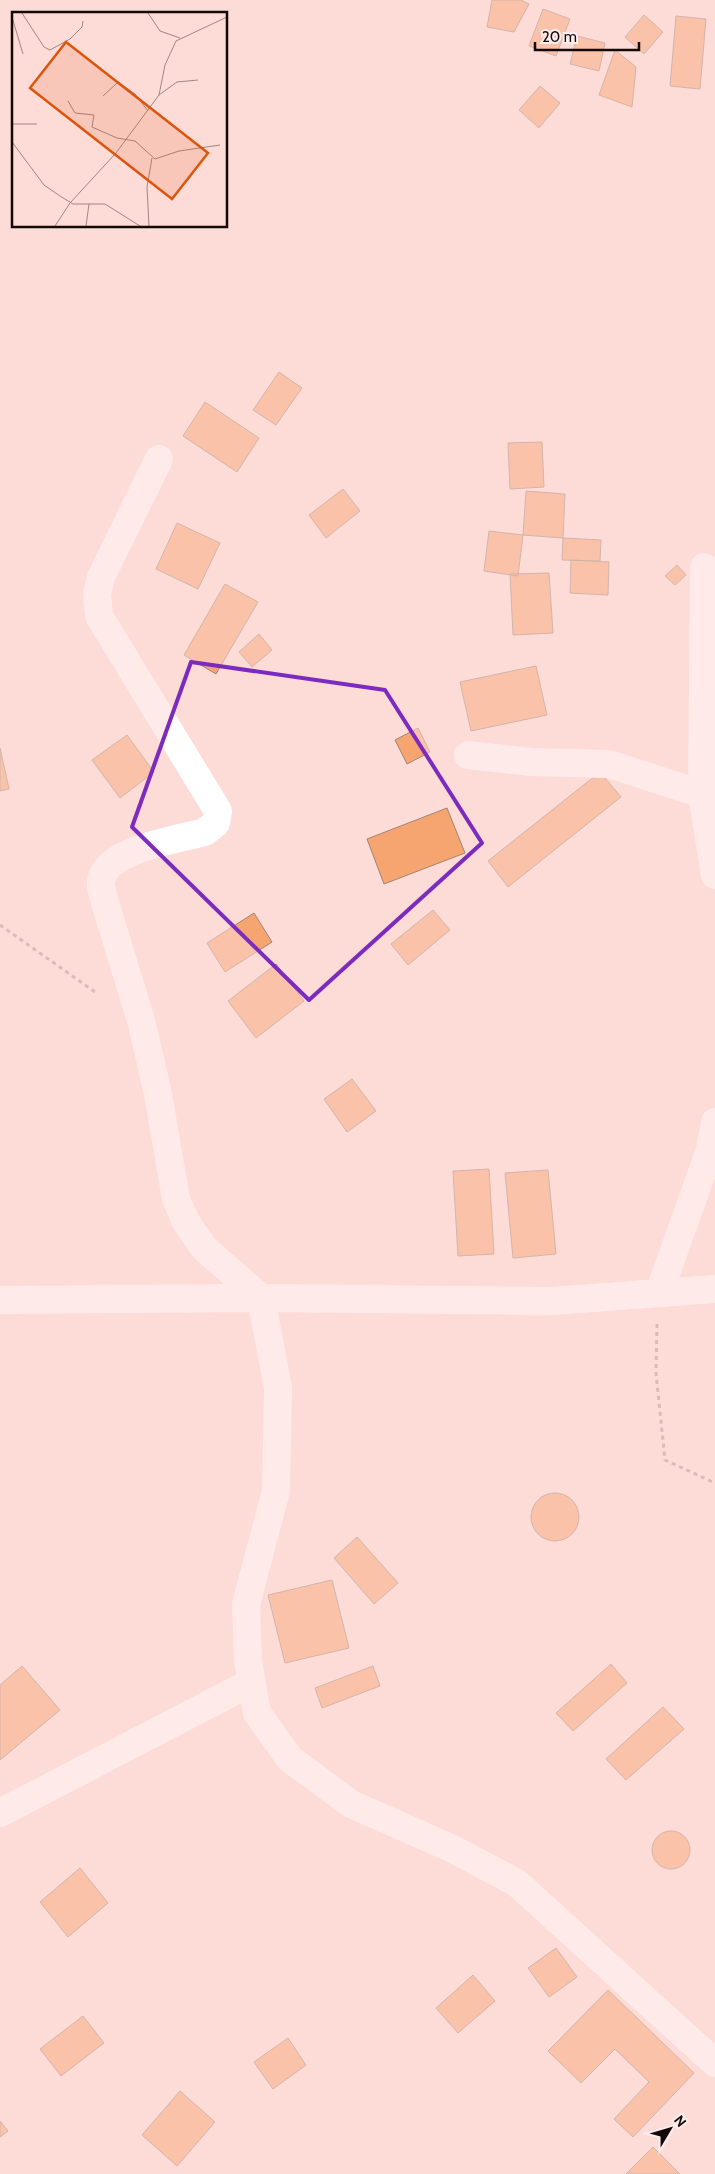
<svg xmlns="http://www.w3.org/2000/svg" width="715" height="2174" viewBox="0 0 715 2174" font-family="Cabin,sans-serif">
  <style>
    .building { fill: #f6a470; stroke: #a08676 }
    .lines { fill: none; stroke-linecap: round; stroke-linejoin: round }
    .path { stroke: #af9592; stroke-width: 3; stroke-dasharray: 4 4; stroke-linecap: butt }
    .street { stroke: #fff; stroke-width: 28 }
    .marked { fill: none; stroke: #7b2cbf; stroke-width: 4; stroke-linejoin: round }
    .inset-road { fill: none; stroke: #9f8784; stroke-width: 1 }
    .view { fill: #dd550c; fill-opacity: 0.15; stroke: #dd550c; stroke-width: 2.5 }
    .inset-edge { fill: none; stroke: #130908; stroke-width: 2.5 }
  </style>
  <rect width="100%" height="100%" fill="#fddbd7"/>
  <path class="building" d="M 492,0 L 521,0 L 529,4 L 514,32 L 487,27 Z
    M 543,9 L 570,19 L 556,56 L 529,46 Z
    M 644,15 L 663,32 L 644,54 L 625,37 Z
    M 676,16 L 706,19 L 700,89 L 670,86 Z
    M 577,36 L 605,43 L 599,71 L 570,64 Z
    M 615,50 L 636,67 L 632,107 L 599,95 Z
    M 540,86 L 560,103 L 539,128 L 519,110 Z
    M 279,372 L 302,388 L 276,425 L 253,410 Z
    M 205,402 L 259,438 L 237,472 L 183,436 Z
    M 542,442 L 544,487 L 510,489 L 508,443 Z
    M 343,489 L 360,511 L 326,538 L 309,515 Z
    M 526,491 L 565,494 L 563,538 L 523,535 Z
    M 177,523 L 220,543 L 198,589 L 156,569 Z
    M 489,531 L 523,535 L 518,576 L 484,571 Z
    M 563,538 L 601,540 L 600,561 L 562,560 Z
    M 571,560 L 609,562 L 608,595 L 570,593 Z
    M 677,565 L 686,575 L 675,585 L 665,576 Z
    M 549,573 L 553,633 L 513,635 L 510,574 Z
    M 225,584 L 258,602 L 216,674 L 184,655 Z
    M 259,634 L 272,650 L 252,667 L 239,652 Z
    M 536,666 L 547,715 L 471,731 L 460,682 Z
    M 418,728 L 430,752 L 407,764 L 395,740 Z
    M 127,735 L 154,772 L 120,798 L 92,760 Z
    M 0,748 L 9,789 L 0,791 Z
    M 600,772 L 621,797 L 508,887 L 488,861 Z
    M 447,808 L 465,853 L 384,884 L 367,839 Z
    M 433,910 L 450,930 L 408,965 L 391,944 Z
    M 254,913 L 272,942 L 225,972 L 207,943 Z
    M 276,964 L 304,1001 L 256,1038 L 228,1001 Z
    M 352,1079 L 376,1111 L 347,1132 L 324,1099 Z
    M 489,1169 L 494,1254 L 458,1256 L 453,1171 Z
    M 548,1170 L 556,1254 L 513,1258 L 505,1173 Z
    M531 1517a24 24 0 1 1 48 0a24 24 0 1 1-48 0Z
    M 357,1537 L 398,1583 L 374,1604 L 334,1558 Z
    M 332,1580 L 349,1648 L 285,1663 L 268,1595 Z
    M 611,1664 L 627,1683 L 573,1731 L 556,1713 Z
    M 22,1666 L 60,1710 L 0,1760 L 0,1685 Z
    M 373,1666 L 380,1686 L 322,1708 L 315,1688 Z
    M 663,1707 L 684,1729 L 626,1780 L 606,1759 Z
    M652 1850a19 19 0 1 1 38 0a19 19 0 1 1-38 0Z
    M 80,1868 L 108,1903 L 68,1937 L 40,1902 Z
    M 556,1948 L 577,1977 L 549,1997 L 528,1968 Z
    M 473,1975 L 495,2001 L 458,2033 L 436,2008 Z
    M 608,1990 L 694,2073 L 633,2137 L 614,2119 L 649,2082 L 615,2049 L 581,2083 L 548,2051 Z
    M 83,2016 L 104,2043 L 61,2076 L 40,2049 Z
    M 288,2038 L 306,2065 L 273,2089 L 254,2062 Z
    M 180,2091 L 215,2122 L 177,2166 L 142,2135 Z
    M 0,2121 L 8,2131 L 0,2137 Z
    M 653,2147 L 680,2174 L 626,2174 Z"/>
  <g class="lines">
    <path class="path" d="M 0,925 L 98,994
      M 657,1324 L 656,1373 L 665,1460 L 715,1483"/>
    <path class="street" d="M 159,459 L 101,577 L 97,594 L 99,616 L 218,811 L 216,823 L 205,832 C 179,839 106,849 101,881 C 100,885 102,891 103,896 L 142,1024 L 158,1094 L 176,1199 L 186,1222 L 204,1248 L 261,1298 L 278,1388 L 276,1491 L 246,1604 L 248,1661 L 257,1713 L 290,1759 L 351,1804 L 453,1849 L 517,1883 L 715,2063
      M 704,567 L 702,794 L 715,875
      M 468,755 L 531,762 L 609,764 L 702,794
      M 659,1293 L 710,1150 L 715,1122
      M 0,1300 L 261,1298 L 552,1301 L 715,1289
      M 0,1813 L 252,1682"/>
  </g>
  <path d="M0 0H715V2174H0ZM 191,662 L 385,690 L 482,843 L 309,1000 L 132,827 Z" fill="#fddbd7" fill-opacity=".55" fill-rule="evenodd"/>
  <path class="marked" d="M 191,662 L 385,690 L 482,843 L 309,1000 L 132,827 Z"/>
  <g transform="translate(12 12)">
    <rect width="215" height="215" fill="#fddbd7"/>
    <path class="inset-road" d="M 10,1 L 32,35 L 38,38 L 58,27 L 70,15 L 71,9M 136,1 L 148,19 L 168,26M 0,5 L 11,42M 91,59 L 123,82 L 136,99M 147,83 L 165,70 L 186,68M 91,84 L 105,71M 56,89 L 63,101 L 82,103 L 80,115 L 105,126 L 123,129 L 143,147 L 167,139 L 208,133M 0,112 L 25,112M 0,130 L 32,173 L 48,184 L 61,192 L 93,192 L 128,214M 43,214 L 58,191 L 104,141 L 147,83 L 153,53 L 164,29 L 215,5M 74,214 L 77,192M 137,214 L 135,175 L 140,146"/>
    <path class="view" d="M 54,30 L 196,141 L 160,187 L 18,76 Z"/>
    <rect width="215" height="215" class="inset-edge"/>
  </g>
  <g transform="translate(670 2129) rotate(52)" stroke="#fcedec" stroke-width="4" paint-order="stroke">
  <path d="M0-4L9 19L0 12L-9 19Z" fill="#130908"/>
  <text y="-8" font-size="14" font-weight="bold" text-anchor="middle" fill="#130908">N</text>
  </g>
  <path d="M535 42v8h104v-8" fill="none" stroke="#130908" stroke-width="2.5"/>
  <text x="542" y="42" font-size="15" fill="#130908" stroke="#fcedec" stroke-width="4" paint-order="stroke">20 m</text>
</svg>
